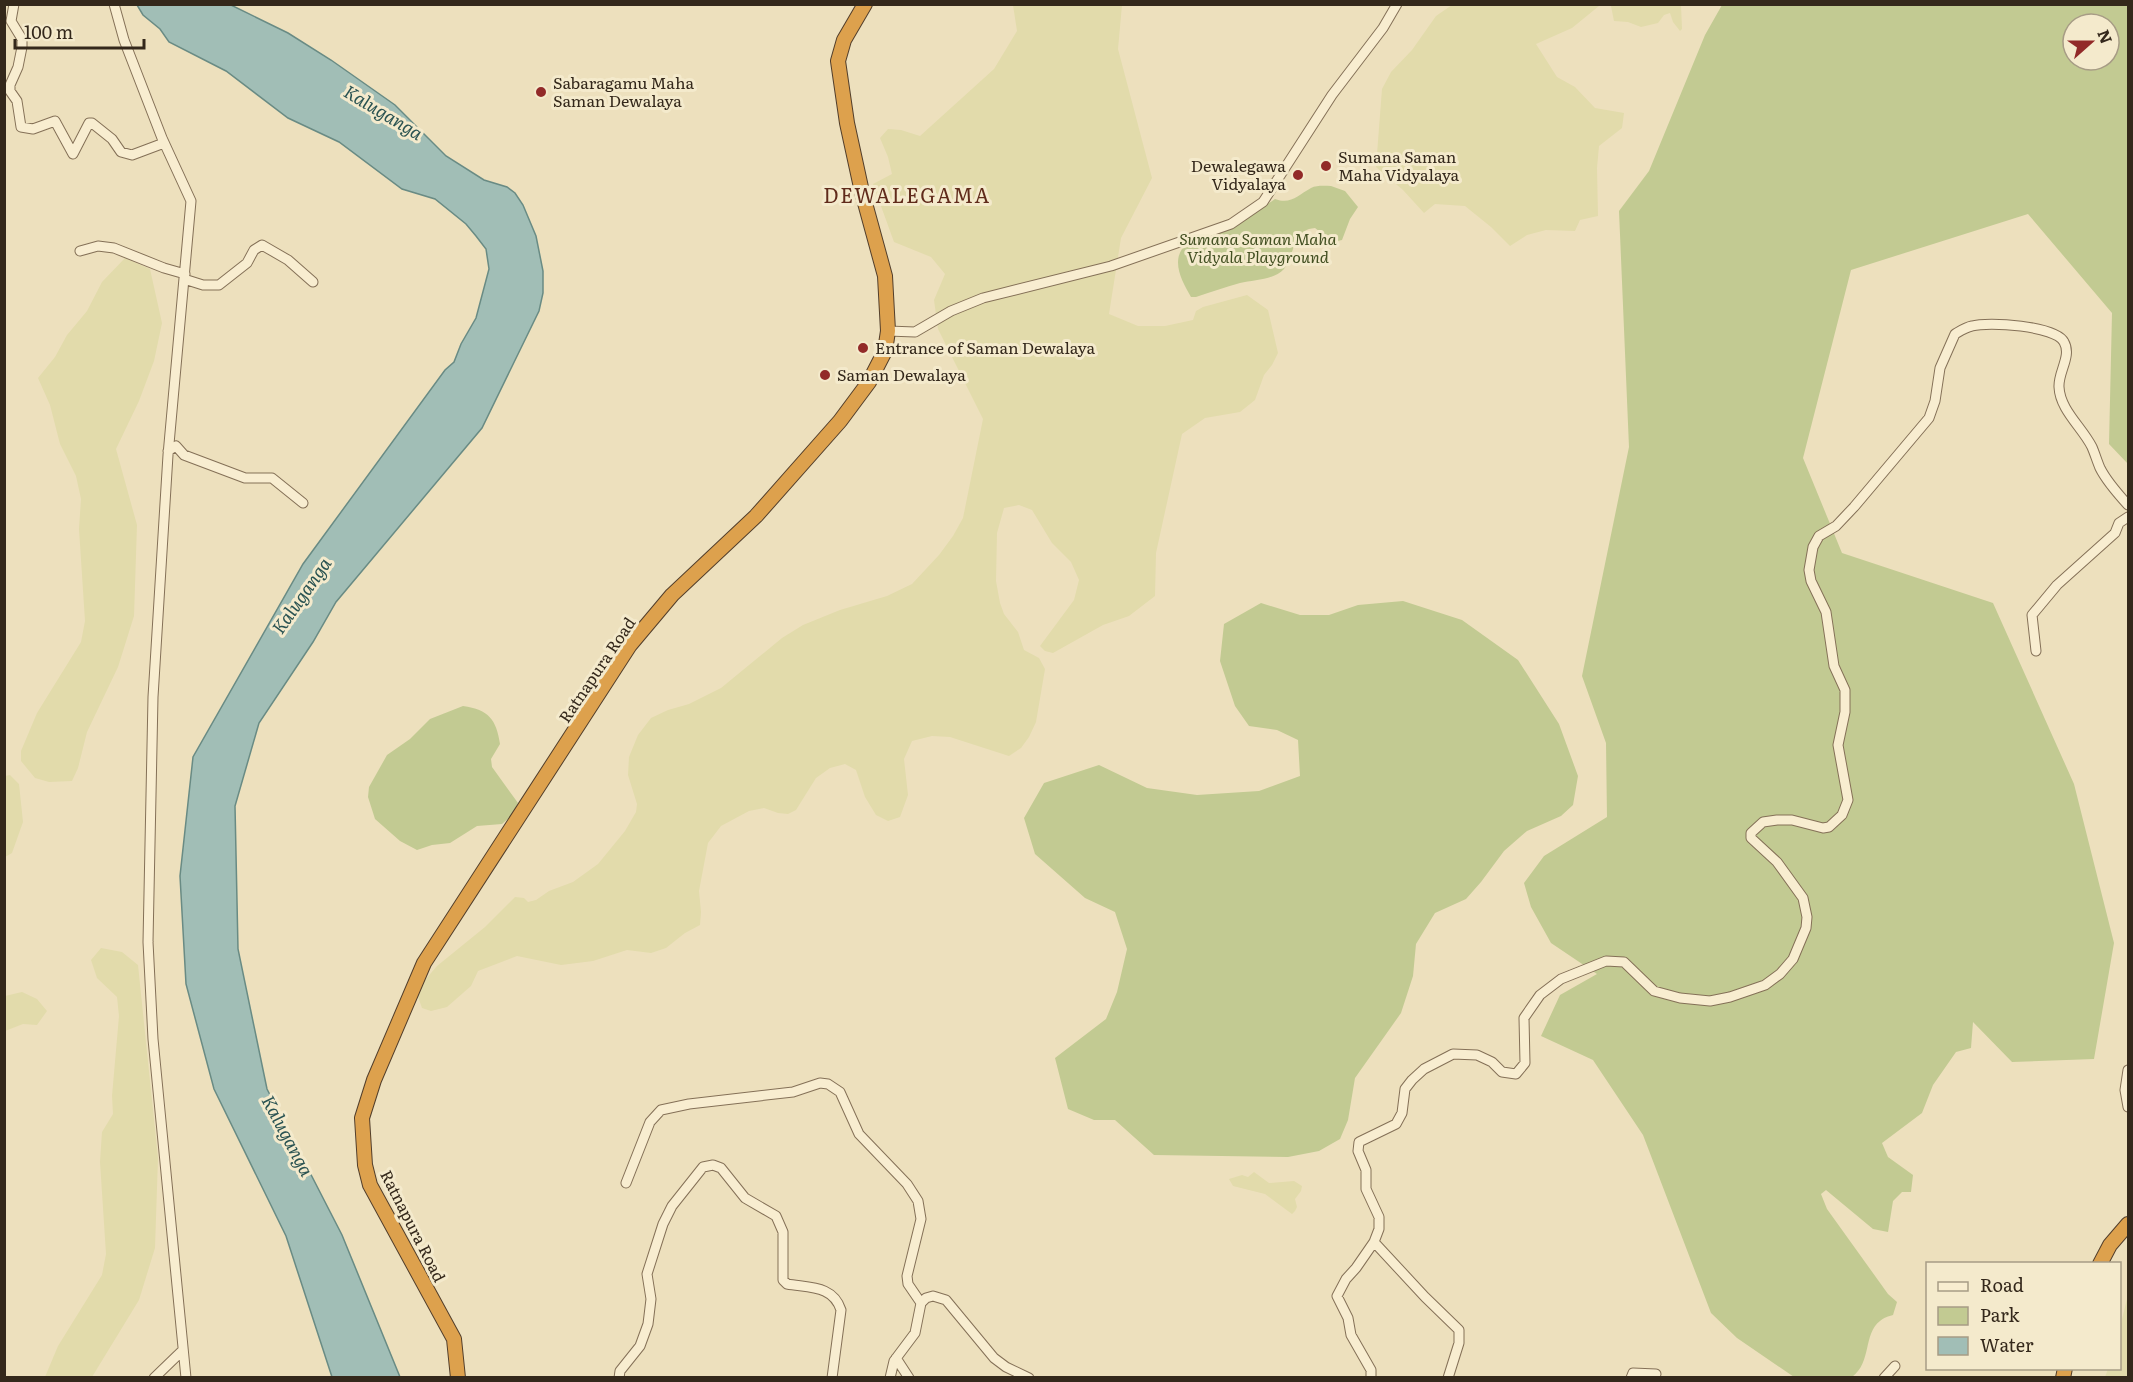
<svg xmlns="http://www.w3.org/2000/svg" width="2133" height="1382" viewBox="0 0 2133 1382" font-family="Literata,serif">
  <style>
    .farmland { fill: #e2dbab }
    .green { fill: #c2ca92; fill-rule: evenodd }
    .water { fill: #a1beb6; stroke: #698b84; stroke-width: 1.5 }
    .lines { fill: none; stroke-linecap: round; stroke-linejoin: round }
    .minor-casing { stroke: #847057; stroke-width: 11 }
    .highway-casing { stroke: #523e2b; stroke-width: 16 }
    .minor { stroke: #f8edd0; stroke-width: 9 }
    .highway { stroke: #dda14d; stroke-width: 14 }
    .poi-dot { fill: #922a28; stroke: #f4eacc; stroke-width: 2 }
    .labels { text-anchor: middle; stroke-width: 6; stroke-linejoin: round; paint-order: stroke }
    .poi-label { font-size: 16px; fill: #34281b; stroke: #f4eacc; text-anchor: start }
    .park-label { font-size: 16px; font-style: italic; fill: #435022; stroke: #f4eacc }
    .street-label { font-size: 16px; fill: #34281b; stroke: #f4eacc }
    .water-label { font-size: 18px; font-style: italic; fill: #2a5352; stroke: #f4eacc }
    .quarter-label { font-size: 20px; letter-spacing: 1.5px; fill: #602b1b; stroke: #f4eacc }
  </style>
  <rect width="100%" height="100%" fill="#ede0bd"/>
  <path class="farmland" d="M 1013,5 L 1122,5 L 1118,49 L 1152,178 L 1121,238 L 1109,314 L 1138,326 L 1165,326 L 1193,320 L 1196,311 L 1203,307 L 1247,295 L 1268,310 L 1278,353 L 1272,365 L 1264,375 L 1255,400 L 1240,412 L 1205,418 L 1182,434 L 1156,553 L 1155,596 L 1129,616 L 1103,625 L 1053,653 L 1045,651 L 1040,646 L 1074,600 L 1079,580 L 1071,562 L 1052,543 L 1032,510 L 1019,505 L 1004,508 L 997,533 L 996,581 L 1000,603 L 1004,614 L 1018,632 L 1024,650 L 1039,658 L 1045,669 L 1036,722 L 1029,737 L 1021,748 L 1009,756 L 950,737 L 932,736 L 912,741 L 904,759 L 908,795 L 900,817 L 888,821 L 876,815 L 865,797 L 856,770 L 845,764 L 830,768 L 816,778 L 796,810 L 788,814 L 778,813 L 764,808 L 749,811 L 721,826 L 708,843 L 699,891 L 701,912 L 700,925 L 685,933 L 666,948 L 651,953 L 627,950 L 593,961 L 561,965 L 517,956 L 478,971 L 471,986 L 447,1007 L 431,1011 L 422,1008 L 417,994 L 425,980 L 437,966 L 485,927 L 515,897 L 524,898 L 528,902 L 536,900 L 549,891 L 573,882 L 598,864 L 625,831 L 636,812 L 637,804 L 628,775 L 629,757 L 638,735 L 651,718 L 668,710 L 689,704 L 721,688 L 782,638 L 803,625 L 840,610 L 887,596 L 912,584 L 939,555 L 953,536 L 963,518 L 983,419 L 938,329 L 934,300 L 945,274 L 931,257 L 894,242 L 873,184 L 892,174 L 888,157 L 880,138 L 888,129 L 901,130 L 920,136 L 994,69 L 1017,31 Z
    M 1452,5 L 1681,5 L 1682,29 L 1680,31 L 1673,22 L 1670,13 L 1664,15 L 1658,23 L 1641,27 L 1628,22 L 1614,21 L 1611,6 L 1599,6 L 1572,28 L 1536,44 L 1557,77 L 1575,87 L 1595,108 L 1624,113 L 1622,128 L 1599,146 L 1597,168 L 1598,216 L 1580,220 L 1575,231 L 1546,230 L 1527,235 L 1510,246 L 1491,227 L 1465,206 L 1435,204 L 1424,213 L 1403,190 L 1376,167 L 1382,89 L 1391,72 L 1412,50 L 1436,16 Z
    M 125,258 L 150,269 L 162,323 L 154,361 L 139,401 L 116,449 L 137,525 L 134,616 L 118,667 L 87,732 L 78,768 L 72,781 L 49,782 L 35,778 L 21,761 L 21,751 L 37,713 L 81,642 L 85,621 L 79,529 L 81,499 L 76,476 L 60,444 L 50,405 L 38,378 L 55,357 L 67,335 L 87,311 L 102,282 Z
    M 10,775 L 19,784 L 23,822 L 12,853 L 5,857 L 5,776 Z
    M 101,948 L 122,952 L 138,965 L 158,1158 L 155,1248 L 139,1300 L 92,1377 L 45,1377 L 58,1346 L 102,1275 L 106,1254 L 100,1162 L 102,1132 L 113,1114 L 112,1096 L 119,1016 L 117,997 L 97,978 L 91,960 Z
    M 22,992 L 37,999 L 47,1011 L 37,1025 L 23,1024 L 5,1031 L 5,996 Z
    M 1254,1172 L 1269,1183 L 1294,1181 L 1302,1186 L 1301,1191 L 1295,1199 L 1297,1207 L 1295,1211 L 1292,1214 L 1265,1194 L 1233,1186 L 1229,1179 L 1242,1175 L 1248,1177 Z
    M 2128,1295 L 2128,1377 L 2105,1377 L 2108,1369 L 2120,1368 L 2120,1327 Z"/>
  <path class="green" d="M 1722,5 L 2128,5 L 2128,464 L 2109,444 L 2112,313 L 2028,214 L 1851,270 L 1803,458 L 1842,553 L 1993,603 L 2074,784 L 2114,943 L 2094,1059 L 2012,1062 L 1973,1022 L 1971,1048 L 1956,1052 L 1933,1085 L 1922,1113 L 1882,1143 L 1888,1157 L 1913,1175 L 1911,1192 L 1902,1192 L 1893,1201 L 1888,1232 L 1873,1229 L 1826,1190 L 1821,1194 L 1827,1209 L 1888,1294 L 1897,1302 L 1893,1315 C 1889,1316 1883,1318 1880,1321 C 1863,1334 1872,1362 1852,1377 L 1794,1377 L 1737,1338 L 1711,1313 L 1643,1135 L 1593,1060 L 1541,1036 L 1560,995 L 1597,974 L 1551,943 L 1531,907 L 1524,883 L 1544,856 L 1607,817 L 1606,743 L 1582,676 L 1629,447 L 1619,211 L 1649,171 L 1705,35 ZM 2073,24 L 2109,24 L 2109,60 L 2073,60 Z
    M 1331,186 L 1345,191 L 1358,207 L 1350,219 L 1342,240 L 1333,242 L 1315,228 C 1291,230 1296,254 1284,269 C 1274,280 1254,280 1240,283 C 1225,287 1211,292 1196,297 L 1191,297 C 1183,283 1172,264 1182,249 L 1239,224 L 1275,199 C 1291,205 1298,195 1311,188 C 1317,185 1325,186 1331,186 Z
    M 1403,601 L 1462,620 L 1518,660 L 1559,724 L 1578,776 L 1573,805 L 1561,816 L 1527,831 L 1504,851 L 1481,882 L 1466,899 L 1435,913 L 1416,944 L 1413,976 L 1401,1013 L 1355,1078 L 1348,1120 L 1340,1139 L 1319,1151 L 1288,1157 L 1154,1155 L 1115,1120 L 1094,1120 L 1068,1109 L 1055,1058 L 1106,1019 L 1117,992 L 1127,949 L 1115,912 L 1085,898 L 1035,854 L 1024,818 L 1044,783 L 1099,765 L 1147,788 L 1197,795 L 1259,791 L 1300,776 L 1298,740 L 1277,730 L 1249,726 L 1235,706 L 1220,661 L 1224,624 L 1261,603 L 1300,615 L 1329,615 L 1358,605 Z
    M 463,706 C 489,710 496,719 500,744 L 491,759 L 492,767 L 518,803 L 510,817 L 502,824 L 477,826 L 450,843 L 432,845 L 417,850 L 400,841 L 375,819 L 368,797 L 369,787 L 387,755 L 410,739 L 430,719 Z"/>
  <path class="water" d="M 137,5 L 231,5 L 288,33 L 331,60 L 395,105 L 446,156 L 484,180 L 507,187 L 515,193 L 523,205 L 536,236 L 543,271 L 543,293 L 539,311 L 482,428 L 336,602 L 313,642 L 259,723 L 235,806 L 238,949 L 267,1089 L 342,1235 L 400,1377 L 332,1377 L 286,1236 L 214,1089 L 186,984 L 180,876 L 193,757 L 303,564 L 445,370 L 454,362 L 461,344 L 476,318 L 489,269 L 486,249 L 476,236 L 466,224 L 435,199 L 402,189 L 339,142 L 288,118 L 226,71 L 169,42 L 160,29 L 143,15 Z"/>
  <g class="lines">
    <g class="minor-casing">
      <path id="minor" d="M 14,4 L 11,21 L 22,39 L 22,47 L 18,67 L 10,85 L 10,91 L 17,101 L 21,127 L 33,129 L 55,121 L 73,154 L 89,123 L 92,123 L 112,139 L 121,152 L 132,155 L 164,143
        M 114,4 L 124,40 L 162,138 L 191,201 L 168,455 L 153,697 L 148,942 L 153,1039 L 186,1378
        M 80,251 L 98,246 L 114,248 L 164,268 L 185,274
        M 184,279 L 203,285 L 219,285 L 247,263 L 254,250 L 262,245 L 288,260 L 313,282
        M 888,331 L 915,332 L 951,311 L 983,298 L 1111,266 L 1231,224 L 1263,202 L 1332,95 L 1383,28 L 1397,4
        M 168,451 L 176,446 L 184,455 L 245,478 L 272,478 L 303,503
        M 2036,651 L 2032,615 L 2057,585 L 2115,533 L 2119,523 L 2128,517
        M 2128,1070 L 2125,1090 L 2128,1107
        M 626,1183 L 650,1122 L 661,1110 L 689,1104 L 793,1092 L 820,1083 L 828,1084 L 840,1092 L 859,1134 L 907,1184 L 918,1201 L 921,1219 L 907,1276 L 908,1284 L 921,1303
        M 1374,1242 L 1425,1297 L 1459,1330 L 1459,1343 L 1448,1378
        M 896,1358 L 909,1378
        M 154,1378 L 183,1350
        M 619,1378 L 620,1371 L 640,1346 L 648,1324 L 651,1299 L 647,1274 L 663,1224 L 672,1206 L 703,1167 L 713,1165 L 721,1168 L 745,1198 L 776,1216 L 783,1232 L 783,1280 L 787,1284 C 809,1288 833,1285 841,1310 L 832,1378
        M 890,1378 L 894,1361 L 915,1333 L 921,1303 L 926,1298 L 933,1296 L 946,1300 L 994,1358 L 1006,1367 L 1029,1378
        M 1371,1378 L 1371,1370 L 1351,1335 L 1348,1318 L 1337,1296 L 1346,1279 L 1356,1268 L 1374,1242 L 1379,1229 L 1379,1217 L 1366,1189 L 1366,1170 L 1358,1151 L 1359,1142 L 1396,1124 L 1402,1113 L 1405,1089 L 1412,1080 L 1424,1069 L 1453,1054 L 1477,1055 L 1492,1062 L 1502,1072 L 1516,1074 L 1525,1063 L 1524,1018 L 1540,995 L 1561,979 L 1606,961 L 1624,962 L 1654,991 L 1680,998 L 1710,1001 L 1730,997 L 1765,985 L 1780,974 L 1793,959 L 1806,928 L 1807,917 L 1803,898 L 1777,862 L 1751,838 L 1751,833 L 1763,822 L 1777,820 L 1792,820 L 1823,828 L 1829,827 L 1842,815 L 1848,800 L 1838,745 L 1845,712 L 1845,690 L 1834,666 L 1826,612 L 1811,581 L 1809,570 L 1813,547 L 1819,536 L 1836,526 L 1854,507 L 1929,418 L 1935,401 L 1940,368 L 1955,334 C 1960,331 1966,327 1972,326 C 1988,321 2056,326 2064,342 C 2072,356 2058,372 2059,387 C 2060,410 2082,427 2092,447 C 2095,454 2097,461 2100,468 C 2107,482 2118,494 2128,505
        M 1631,1378 L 1633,1373 L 1656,1374
        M 1884,1378 L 1895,1366"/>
    </g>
    <g class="highway-casing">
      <path id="highway" d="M 2100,1264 L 2110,1245 L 2128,1224
        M 458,1378 L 454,1339 L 370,1185 L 365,1165 L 362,1118 L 374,1080 L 424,963 L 630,645 L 672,595 L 756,516 L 840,421 L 869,382 L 885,351 L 888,331 L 885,276 L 862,192 L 847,123 L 838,61 L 844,40 L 865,4
        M 2063,1378 L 2065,1368"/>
    </g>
    <use href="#minor" class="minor"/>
    <use href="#highway" class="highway"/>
  </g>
  <g class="poi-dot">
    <circle cx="541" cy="92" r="6"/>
    <circle cx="1326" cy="166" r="6"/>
    <circle cx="1298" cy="175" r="6"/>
    <circle cx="863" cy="348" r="6"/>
    <circle cx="825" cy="375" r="6"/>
  </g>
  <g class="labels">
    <g class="poi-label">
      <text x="553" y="89">Sabaragamu Maha<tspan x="553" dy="18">Saman Dewalaya</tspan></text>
      <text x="1338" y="163">Sumana Saman<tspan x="1338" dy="18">Maha Vidyalaya</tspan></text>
      <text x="1286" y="172" text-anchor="end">Dewalegawa<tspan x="1286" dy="18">Vidyalaya</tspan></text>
      <text x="875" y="354">Entrance of Saman Dewalaya</text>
      <text x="837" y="381">Saman Dewalaya</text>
    </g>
    <g class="park-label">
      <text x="1258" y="245">Sumana Saman Maha<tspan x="1258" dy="18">Vidyala Playground</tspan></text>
    </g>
    <g class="street-label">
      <text transform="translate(597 670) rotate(-56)" y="6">Ratnapura Road</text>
      <text transform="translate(413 1226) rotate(63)" y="6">Ratnapura Road</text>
    </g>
    <g class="water-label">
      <text transform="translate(383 113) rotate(31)" y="6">Kaluganga</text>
      <text transform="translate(302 596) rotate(-55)" y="6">Kaluganga</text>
      <text transform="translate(287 1136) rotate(62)" y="6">Kaluganga</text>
    </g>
    <g class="quarter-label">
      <text x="907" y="203">DEWALEGAMA</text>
    </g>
  </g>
  <rect width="2133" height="1382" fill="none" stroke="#34281b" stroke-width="12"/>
  <rect x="1926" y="1262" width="195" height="108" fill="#f4eacc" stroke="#a79c85" stroke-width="1.5"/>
  <rect x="1938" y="1282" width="30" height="9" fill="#f8edd0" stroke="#a79c85" stroke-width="1.5"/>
  <text x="1980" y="1292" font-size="18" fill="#34281b">Road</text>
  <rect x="1938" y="1307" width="30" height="18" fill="#c2ca92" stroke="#a79c85" stroke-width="1.5"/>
  <text x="1980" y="1322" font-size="18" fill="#34281b">Park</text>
  <rect x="1938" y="1337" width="30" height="18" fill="#a1beb6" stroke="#a79c85" stroke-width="1.5"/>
  <text x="1980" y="1352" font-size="18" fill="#34281b">Water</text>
  <g transform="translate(2091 42) rotate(69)"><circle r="28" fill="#f4eacc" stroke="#a79c85" stroke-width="1.5"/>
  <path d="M0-4.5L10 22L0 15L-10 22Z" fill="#922a28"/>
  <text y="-9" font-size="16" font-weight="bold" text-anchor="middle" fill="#34281b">N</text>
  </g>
  <path d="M15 39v9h129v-9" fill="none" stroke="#34281b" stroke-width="3"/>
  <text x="24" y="39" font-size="18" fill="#34281b" stroke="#f4eacc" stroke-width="4.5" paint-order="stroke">100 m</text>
</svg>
